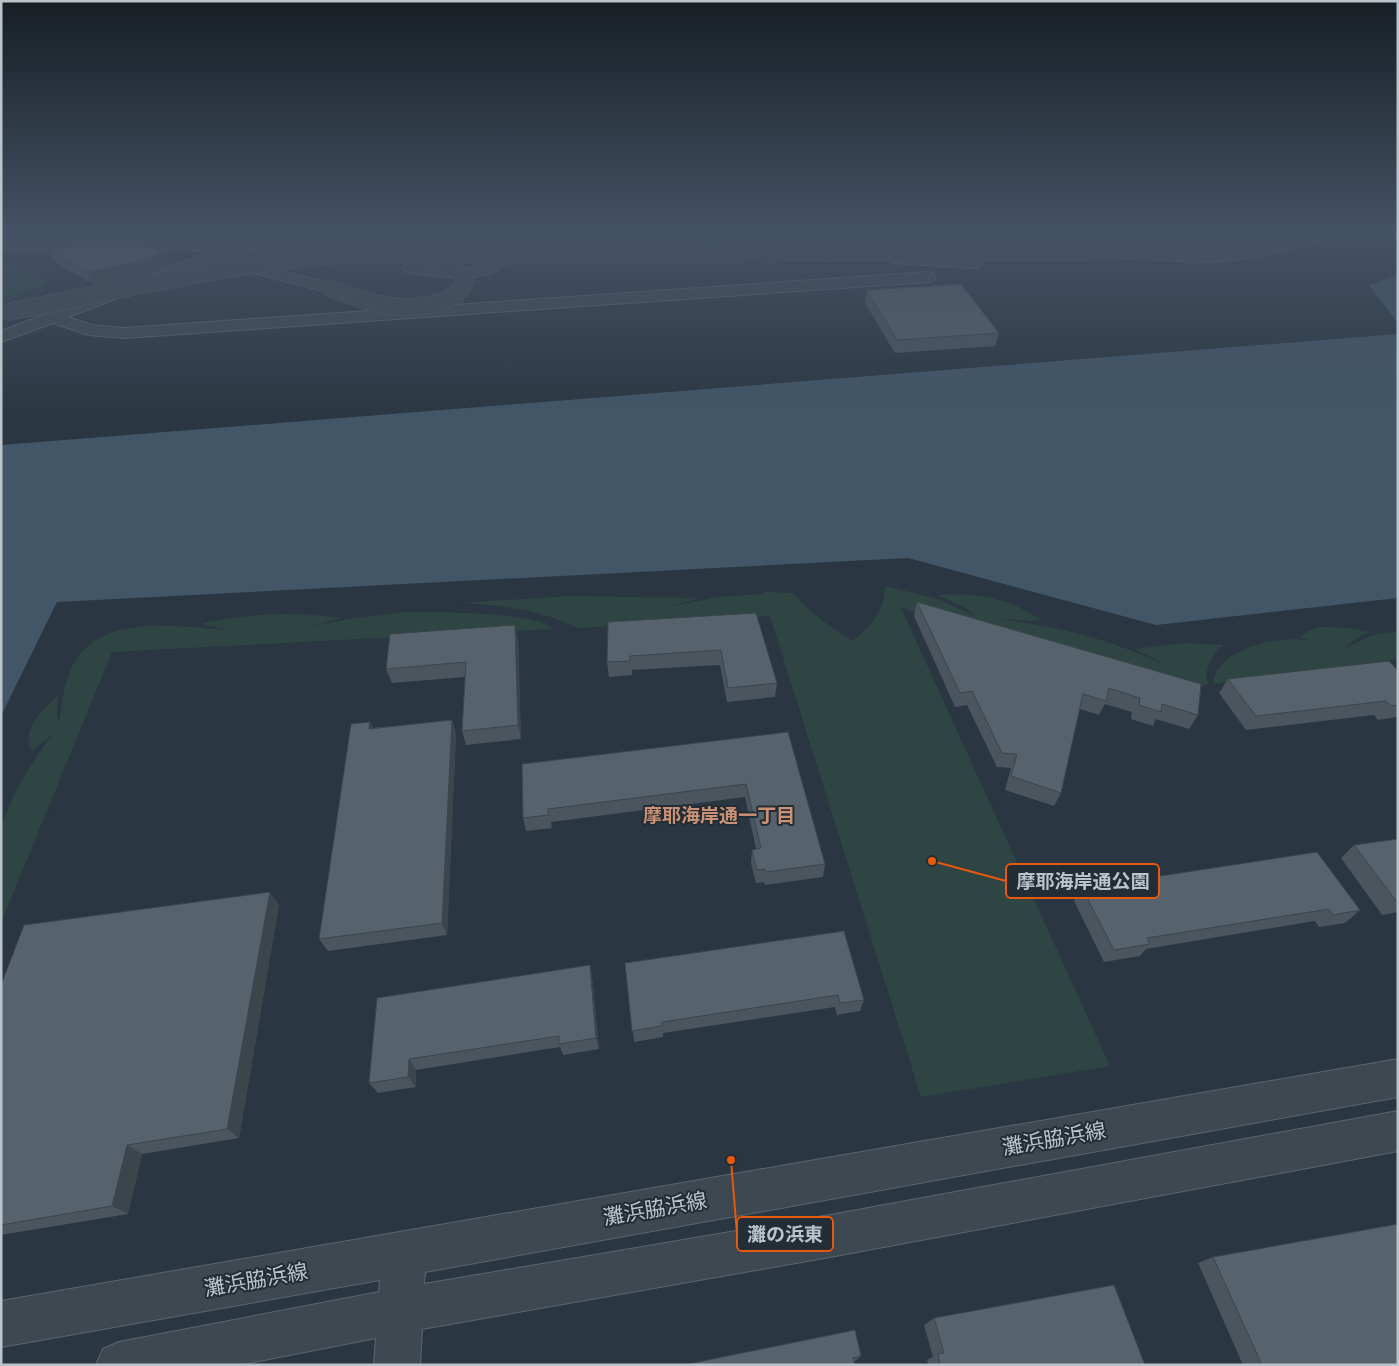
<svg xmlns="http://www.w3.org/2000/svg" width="1399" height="1366" viewBox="0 0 1399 1366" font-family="'IBM Plex Sans','Noto Sans JP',sans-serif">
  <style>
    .green { fill: #2f4544 }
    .water { fill: #425667 }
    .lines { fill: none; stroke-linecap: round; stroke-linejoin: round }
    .minor-casing { stroke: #5c666e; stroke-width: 2 }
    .minor { fill: #3e4851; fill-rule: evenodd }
    .minor-bridge-casing { stroke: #5c666e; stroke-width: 18; stroke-linecap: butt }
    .minor-bridge { stroke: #3e4851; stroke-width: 17 }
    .wall { fill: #4a555e }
    .shaded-wall { fill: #3c454c }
    .building { fill: #56636d; stroke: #3c454c }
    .labels { text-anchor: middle; stroke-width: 4; stroke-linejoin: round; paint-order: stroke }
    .neighbourhood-label { font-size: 19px; font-weight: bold; fill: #cb9175; stroke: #232d36 }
    .near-street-label { font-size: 21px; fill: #bbc3cb; stroke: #232d36 }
    .leader { fill: none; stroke: #e8590c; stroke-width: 2 }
    .callout-dot { fill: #e8590c; stroke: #232d36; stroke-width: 2 }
    .callout { fill: #232d36; stroke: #e8590c; stroke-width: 2 }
    .callout-label { font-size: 19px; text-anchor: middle; font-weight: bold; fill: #bbc3cb }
  </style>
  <rect width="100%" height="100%" fill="#2a3641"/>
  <path class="green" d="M 1,262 L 12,262 L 47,283 L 1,304 Z
    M 885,586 L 938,599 L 975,616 L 966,608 L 937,595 C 973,592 1012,598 1041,621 L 996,619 C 1059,626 1114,640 1171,668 L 1135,649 L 1185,643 L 1224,645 C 1212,655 1202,669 1209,684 L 1195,686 L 1191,692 L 901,608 L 1110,1066 L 921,1097 L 770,616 L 578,628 C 541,610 503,605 462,603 L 568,596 L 699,598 L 669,607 L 717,597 L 763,594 L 763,592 L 793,593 C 810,612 830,628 853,641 C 871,627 885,610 885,586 Z
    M 402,612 C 427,612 539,611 553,629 L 112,652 L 1,923 L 1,832 C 9,796 31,763 53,734 L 32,751 C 20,729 44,709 58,695 L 57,716 L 59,723 C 62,703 64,681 74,663 C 103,612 181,627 230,630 L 201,624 C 248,613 294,611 342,618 L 310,627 L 349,619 Z
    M 1320,627 L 1349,628 L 1371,632 C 1362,636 1350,640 1346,648 L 1372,635 L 1398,631 L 1398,659 L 1213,684 C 1215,655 1257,642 1281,640 C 1293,638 1305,640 1316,641 L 1299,638 L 1307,631 Z"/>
  <path class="water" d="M 1398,274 L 1398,323 L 1369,285 Z
    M 1398,334 L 1398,598 L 1156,625 L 908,558 L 57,602 L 1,716 L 1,445 Z"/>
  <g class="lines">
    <g class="minor-casing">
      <path id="minor" d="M 1320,232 L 1344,232 L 1342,235 C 1302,247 1261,258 1219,261 C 1186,263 1153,260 1120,258 L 1115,256 L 1112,253 L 1114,250 L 1022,243 L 513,244 L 515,246 C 512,253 509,261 503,266 C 479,285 438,276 411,273 L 405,271 L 403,268 L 405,265 L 411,263 C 437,267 485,279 498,248 L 485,246 L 483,244 L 366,244 L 370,248 L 367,251 L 362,253 L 264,253 L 242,250 L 244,259 L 253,264 L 333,284 L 335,287 L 333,290 L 327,292 L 241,270 L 230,264 L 228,256 L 68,317 L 91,325 L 124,328 L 928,272 L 934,274 L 936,277 L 934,280 L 928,282 L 124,338 L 89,335 L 53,323 L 1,342 L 1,331 L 215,250 L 1,251 L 1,241 L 240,240 L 264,243 L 338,243 L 335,240 L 338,237 L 343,235 L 1022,233 L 1119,241 L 1124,243 L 1127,246 L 1125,249 L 1182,252 L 1220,251 L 1264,245 Z
        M 901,255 L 975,258 L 981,260 L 983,263 L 981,266 L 975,268 L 895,263 L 893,260 L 895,257 Z
        M 1398,1059 L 1398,1097 L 425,1272 L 424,1284 L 830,1215 L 1398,1111 L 1398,1151 L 830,1257 L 422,1329 L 420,1365 L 374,1365 L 376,1338 L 239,1365 L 96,1365 L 103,1349 L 119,1342 L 379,1292 L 380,1280 L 1,1347 L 1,1301 Z"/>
    </g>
    <use href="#minor" class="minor"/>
    <g class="minor-bridge-casing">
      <path id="minor-bridge" d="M 880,232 L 928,240
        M 327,287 C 365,302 403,315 443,301 C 454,297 461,292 465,281 C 459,265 442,263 427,262
        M 8,312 C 117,291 225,265 336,255 L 1078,252 L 1177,246 L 1250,234"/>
    </g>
    <use href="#minor-bridge" class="minor-bridge"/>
  </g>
  <path class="wall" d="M 360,232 L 583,232 L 360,233 Z
    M 1120,232 L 1135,232 L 1129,235 Z
    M 50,252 L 163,253 L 168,266 L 145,274 L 94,284 L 57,264 Z
    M 867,290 L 999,333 L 995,346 L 895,353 L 865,303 Z
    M 917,602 L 1198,715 L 1189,729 L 1156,719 L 1153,726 L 1131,719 L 1132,712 L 1105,704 L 1099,715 L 1080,709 L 1061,793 L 1054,806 L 1005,790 L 1011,768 L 997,767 L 967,705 L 955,707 L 914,616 Z
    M 756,613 L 777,683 L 775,697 L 727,702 L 720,665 L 632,670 L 632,675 L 609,677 L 607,662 Z
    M 518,639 L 521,739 L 466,745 L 462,731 L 465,677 L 392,683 L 386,669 Z
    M 1398,671 L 1398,717 L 1378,720 L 1374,715 L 1246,730 L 1219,693 L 1228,679 Z
    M 452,720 L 456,734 L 447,935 L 328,951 L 319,939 L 370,722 L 373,728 Z
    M 788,732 L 825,864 L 823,877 L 765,885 L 764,882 L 756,883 L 751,863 L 752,850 L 756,849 L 745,797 L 551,822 L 552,828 L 526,831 L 523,818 L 522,764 Z
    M 1398,839 L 1398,912 L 1382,915 L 1341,858 L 1354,845 Z
    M 1082,888 L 1360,910 L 1345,923 L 1319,927 L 1315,921 L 1146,949 L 1140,956 L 1104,962 L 1074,901 Z
    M 279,905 L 239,1138 L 142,1154 L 128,1214 L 1,1235 L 1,985 Z
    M 625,963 L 864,1000 L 860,1011 L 837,1015 L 835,1007 L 663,1033 L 663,1037 L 634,1042 Z
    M 590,965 L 592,976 L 599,1049 L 563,1055 L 560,1047 L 416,1070 L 416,1087 L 378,1093 L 369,1083 L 377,998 Z
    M 1213,1257 L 1398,1365 L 1243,1365 L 1198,1263 Z
    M 934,1318 L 1145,1365 L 929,1365 L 927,1360 L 933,1357 L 924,1325 Z
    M 861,1356 L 854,1362 L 683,1365 Z"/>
  <path class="shaded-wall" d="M 163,253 L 168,266 L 145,274 L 94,284 L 87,272 Z
    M 515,625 L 518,639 L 521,739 L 518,725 Z
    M 452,720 L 456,734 L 447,935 L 442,923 Z
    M 370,722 L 376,736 L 369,729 Z
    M 270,892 L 279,905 L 239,1138 L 227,1129 Z
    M 590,965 L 592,976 L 599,1049 L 596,1038 Z
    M 409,1059 L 416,1070 L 416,1087 L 408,1077 Z
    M 127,1145 L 142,1154 L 128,1214 L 112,1206 Z"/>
  <path class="building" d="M 144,244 L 163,253 L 139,262 L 87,272 L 50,252 L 72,245 Z
    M 961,284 L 999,333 L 897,340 L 867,290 Z
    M 917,602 L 1201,684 L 1198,715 L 1162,704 L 1161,712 L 1139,705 L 1140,698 L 1109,688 L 1106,701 L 1083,694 L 1061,793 L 1011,776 L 1017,754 L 1002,753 L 972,691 L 960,693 Z
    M 756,613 L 777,683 L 728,688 L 721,650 L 630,656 L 630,661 L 607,662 L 608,622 Z
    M 515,625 L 518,725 L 462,731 L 466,662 L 386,669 L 390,634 Z
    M 1389,661 L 1398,671 L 1398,705 L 1391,706 L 1386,701 L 1256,716 L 1228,679 Z
    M 452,720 L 442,923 L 319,939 L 351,724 L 370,722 L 369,729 Z
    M 788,732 L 825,864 L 766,872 L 765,869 L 757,870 L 752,850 L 761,848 L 746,784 L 548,809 L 549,815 L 523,818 L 522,764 Z
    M 1398,839 L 1398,902 L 1397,902 L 1354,845 Z
    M 1317,852 L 1360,910 L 1333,915 L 1329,909 L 1147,938 L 1150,944 L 1114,950 L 1082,888 Z
    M 270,892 L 227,1129 L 127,1145 L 112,1206 L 1,1225 L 1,985 L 24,925 Z
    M 844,931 L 864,1000 L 840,1003 L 838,995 L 662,1022 L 662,1026 L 632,1031 L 625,963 Z
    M 590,965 L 596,1038 L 559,1044 L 559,1036 L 409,1059 L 408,1077 L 369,1083 L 377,998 Z
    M 1398,1224 L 1398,1365 L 1262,1365 L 1213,1257 Z
    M 1114,1285 L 1145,1365 L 940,1365 L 938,1354 L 944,1353 L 934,1318 Z
    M 855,1330 L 861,1356 L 853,1358 L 855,1365 L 683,1365 Z"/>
  <linearGradient id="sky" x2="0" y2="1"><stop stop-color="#171e24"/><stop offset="0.55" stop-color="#445265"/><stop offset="1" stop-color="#445265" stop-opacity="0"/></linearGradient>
  <rect width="1399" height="423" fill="url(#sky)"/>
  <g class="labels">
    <g class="neighbourhood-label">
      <text x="719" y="822">摩耶海岸通一丁目</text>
    </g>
    <g class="near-street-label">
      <text transform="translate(1054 1139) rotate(-10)" y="7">灘浜脇浜線</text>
      <text transform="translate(655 1209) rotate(-10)" y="7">灘浜脇浜線</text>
      <text transform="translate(256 1280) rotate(-10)" y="7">灘浜脇浜線</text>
    </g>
  </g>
  <path class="leader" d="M932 861L1006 881M731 1160L737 1234"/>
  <g class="callout-dot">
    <circle cx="932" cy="861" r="5"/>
    <circle cx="731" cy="1160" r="5"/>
  </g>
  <g class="callout">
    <rect x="1006" y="864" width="153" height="34" rx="5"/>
    <rect x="737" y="1217" width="96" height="34" rx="5"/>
  </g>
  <g class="callout-label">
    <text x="1083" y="888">摩耶海岸通公園</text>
    <text x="785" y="1241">灘の浜東</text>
  </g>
  <rect width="1399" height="1366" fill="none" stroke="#bbc3cb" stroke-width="5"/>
</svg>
